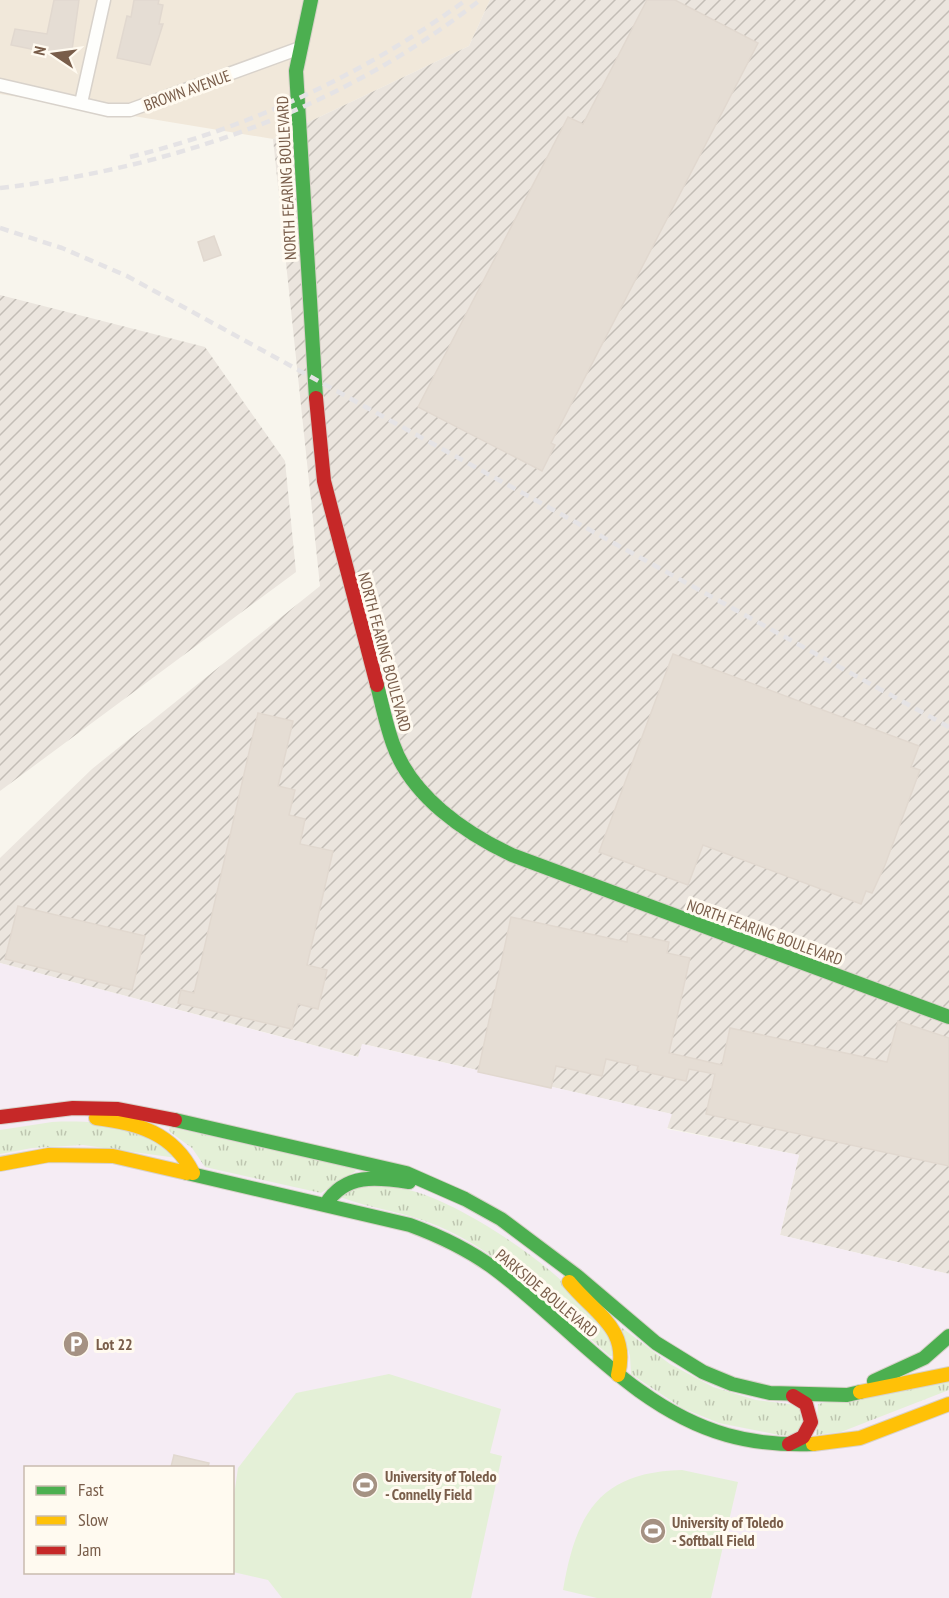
<svg xmlns="http://www.w3.org/2000/svg" width="949" height="1598" viewBox="0 0 949 1598" font-family="'PT Sans Narrow',sans-serif">
  <style>
    .residential { fill: #f1e8da }
    .industrial { fill: url(#industrial-furrows) }
    .education { fill: #f5ecf4; fill-rule: evenodd }
    .grass { fill: url(#grass-tufts) }
    .garden { fill: #e4f0d7 }
    .building { fill: #e5ddd4; stroke: #e1d8cf; stroke-width: 1.5 }
    .lines { fill: none; stroke-linecap: round; stroke-linejoin: round }
    .street-casing { stroke: #d8d2cb; stroke-width: 15 }
    .fast-casing { stroke: #d8d1c9; stroke-width: 16 }
    .slow-casing { stroke: #d8d1c9; stroke-width: 16 }
    .jam-casing { stroke: #d8d1c9; stroke-width: 16 }
    .street { stroke: #fefefc; stroke-width: 12 }
    .fast { stroke: #4caf50; stroke-width: 14 }
    .slow { stroke: #ffc107; stroke-width: 14 }
    .jam { stroke: #c62828; stroke-width: 14 }
    .rail { stroke: #e5e3e5; stroke-width: 4.5; stroke-dasharray: 9 6; stroke-linecap: butt }
    .labels { text-anchor: middle; stroke-width: 6; stroke-linejoin: round; paint-order: stroke }
    .street-label { font-size: 16px; fill: #795d4a; stroke: #fffaf0 }
    .poi-label { font-size: 16px; font-weight: bold; fill: #795d4a; stroke: #fffaf0; text-anchor: start }
  </style>
  <defs>
    <pattern id="industrial-furrows" width="10" height="10" patternUnits="userSpaceOnUse" patternTransform="scale(1.5)"><rect width="10" height="10" fill="#ebe5de"/><path d="M-1 1l2-2M0 10L10 0M9 11l2-2" fill="none" stroke="#c3bdb6"/></pattern>
    <pattern id="grass-tufts" width="24" height="20" patternUnits="userSpaceOnUse" patternTransform="scale(1.5)"><rect width="24" height="20" fill="#e4f0d7"/><path d="M3 7l-1-3M5 7V3M7 7l1-3M15 17l-1-3M17 17v-4M19 17l1-3" fill="none" stroke="#bec6b0"/></pattern>
  </defs>
  <rect width="100%" height="100%" fill="#f8f5ed"/>
  <path class="residential" d="M 0,0 L 490,0 L 469,46 L 273,139 L 0,94 Z"/>
  <path class="industrial" d="M 490,0 L 949,0 L 949,1274 L 780,1235 L 799,1155 L 667,1128 L 671,1114 L 363,1044 L 359,1057 L 0,963 L 0,858 L 92,769 L 320,586 L 273,139 L 469,46 Z
    M 0,295 L 205,347 L 285,461 L 296,572 L 0,791 Z"/>
  <path class="education" d="M 0,963 L 358,1057 L 362,1044 L 672,1114 L 667,1129 L 799,1155 L 780,1235 L 949,1274 L 949,1598 L 0,1598 ZM 26,1468 L 232,1468 L 232,1572 L 26,1572 Z"/>
  <path class="grass" d="M 52,1122 C 95,1120 146,1124 177,1158 L 83,1145 L 32,1148 L 0,1154 L 0,1130 Z
    M 169,1127 L 352,1168 L 356,1171 L 321,1193 L 205,1167 L 192,1148 L 170,1132 Z
    M 359,1183 C 375,1185 393,1186 409,1190 C 466,1203 608,1296 614,1356 L 610,1356 C 556,1310 504,1254 438,1226 C 406,1212 372,1209 340,1197 L 342,1192 Z
    M 621,1327 L 670,1364 L 713,1387 L 756,1400 L 797,1405 L 805,1417 L 802,1429 L 790,1436 L 779,1435 L 719,1423 L 682,1408 L 631,1374 L 630,1356 Z
    M 949,1380 L 949,1390 L 841,1432 L 816,1435 L 818,1404 Z"/>
  <path class="garden" d="M 389,1374 L 501,1409 L 490,1453 L 502,1456 L 471,1598 L 282,1598 L 268,1580 L 233,1572 L 233,1502 L 238,1468 L 296,1393 Z
    M 682,1470 L 738,1482 L 711,1598 L 597,1598 L 563,1590 C 576,1514 599,1472 682,1470 Z"/>
  <path class="building" d="M 54,0 L 79,0 L 71,57 L 11,45 L 15,29 L 47,34 Z
    M 134,0 L 159,0 L 158,4 L 163,5 L 159,24 L 163,24 L 150,65 L 117,58 L 127,16 L 131,17 Z
    M 647,0 L 675,0 L 758,43 L 551,443 L 555,445 L 542,471 L 418,407 L 568,117 L 583,124 Z
    M 214,236 L 221,255 L 204,261 L 198,242 Z
    M 673,654 L 919,746 L 911,767 L 920,770 L 885,865 L 872,893 L 866,891 L 861,904 L 703,845 L 688,885 L 599,852 Z
    M 258,713 L 293,721 L 278,786 L 295,790 L 289,815 L 305,819 L 300,844 L 333,851 L 307,965 L 327,970 L 318,1009 L 298,1004 L 292,1029 L 178,1003 L 181,990 L 194,993 Z
    M 18,906 L 145,936 L 132,990 L 5,959 Z
    M 511,917 L 627,942 L 628,933 L 669,942 L 667,953 L 690,958 L 669,1053 L 722,1065 L 730,1028 L 887,1062 L 898,1021 L 949,1038 L 949,1166 L 706,1114 L 715,1074 L 689,1069 L 686,1081 L 637,1070 L 638,1066 L 606,1059 L 602,1076 L 556,1066 L 551,1088 L 478,1072 Z
    M 174,1455 L 209,1463 L 208,1467 L 171,1467 Z"/>
  <g class="lines">
    <g class="street-casing">
      <path id="street" d="M 0,85 L 108,110 L 130,110 L 300,48
        M 81,103 L 104,0"/>
    </g>
    <g class="fast-casing">
      <path id="fast" d="M 311,0 L 296,71 L 316,398
        M 377,685 C 382,704 386,725 393,744 C 411,796 465,833 512,855 L 949,1017
        M 175,1120 L 406,1173 L 465,1199 L 501,1219 L 577,1276 L 656,1343 L 703,1372 L 732,1384 L 770,1393 L 847,1395 L 860,1392
        M 187,1173 L 410,1225 C 440,1236 469,1250 495,1269 C 569,1324 634,1409 727,1435 C 755,1443 783,1445 813,1444
        M 326,1204 C 345,1173 377,1177 409,1182
        M 874,1381 L 924,1358 L 949,1336"/>
    </g>
    <g class="slow-casing">
      <path id="slow" d="M 96,1118 C 138,1123 173,1133 193,1173
        M 0,1164 L 49,1155 L 113,1156 L 187,1173
        M 569,1282 C 595,1314 630,1328 618,1375
        M 860,1392 L 949,1374
        M 813,1444 L 860,1438 L 949,1404"/>
    </g>
    <g class="jam-casing">
      <path id="jam" d="M 316,398 L 324,481 L 377,685
        M 0,1117 L 73,1108 L 118,1109 L 175,1120
        M 789,1444 L 803,1437 L 811,1422 L 806,1404 L 793,1396"/>
    </g>
    <use href="#street" class="street"/>
    <use href="#fast" class="fast"/>
    <use href="#slow" class="slow"/>
    <use href="#jam" class="jam"/>
    <path class="rail" d="M 130,157 C 251,127 365,74 466,0
      M 0,188 C 173,168 342,109 480,0
      M 0,228 L 62,248 L 127,276 L 949,727"/>
  </g>
  <defs>
    <g id="parking-disc" transform="scale(1.35)"><circle r="9.5" fill="#a59283" stroke="#fffaf0"/><path d="M-3.5-5.5H1a3.5 3.5 0 0 1 0 7H-1V5.5H-3.5ZM-1-3.4V-.6H.8a1.4 1.4 0 0 0 0-2.8Z" fill="#fff"/></g>
    <g id="stadium-disc" transform="scale(1.35)"><circle r="9.5" fill="#a59283" stroke="#fffaf0"/><path d="M0-5a6.5 5 0 1 0 0 10a6.5 5 0 1 0 0-10ZM-3.5-1.8h7v3.6h-7Z" fill="#fff"/></g>
  </defs>
  <g fill-rule="evenodd">
    <use href="#parking-disc" x="76" y="1344"/>
    <use href="#stadium-disc" x="365" y="1485"/>
    <use href="#stadium-disc" x="653" y="1531"/>
  </g>
  <g class="labels">
    <g class="street-label">
      <text transform="translate(187 90) rotate(-20)" y="6">BROWN AVENUE</text>
      <text transform="translate(286 178) rotate(-93)" y="6">NORTH FEARING BOULEVARD</text>
      <text transform="translate(385 652) rotate(75)" y="6">NORTH FEARING BOULEVARD</text>
      <text transform="translate(765 932) rotate(20)" y="6">NORTH FEARING BOULEVARD</text>
      <text transform="translate(547 1293) rotate(40)" y="6">PARKSIDE BOULEVARD</text>
    </g>
    <g class="poi-label">
      <text x="96" y="1350">Lot 22</text>
      <text x="385" y="1482">University of Toledo<tspan x="385" dy="18">- Connelly Field</tspan></text>
      <text x="672" y="1528">University of Toledo<tspan x="672" dy="18">- Softball Field</tspan></text>
    </g>
  </g>
  <rect x="24" y="1466" width="210" height="108" fill="#fffaf0" stroke="#c9bbae" stroke-width="1.5"/>
  <rect x="36" y="1486" width="30" height="9" fill="#4caf50" stroke="#c9bbae" stroke-width="1.5"/>
  <text x="78" y="1496" font-size="18" fill="#795d4a">Fast</text>
  <rect x="36" y="1516" width="30" height="9" fill="#ffc107" stroke="#c9bbae" stroke-width="1.5"/>
  <text x="78" y="1526" font-size="18" fill="#795d4a">Slow</text>
  <rect x="36" y="1546" width="30" height="9" fill="#c62828" stroke="#c9bbae" stroke-width="1.5"/>
  <text x="78" y="1556" font-size="18" fill="#795d4a">Jam</text>
  <g transform="translate(54 54) rotate(283)" stroke="#fffaf0" stroke-width="4.5" paint-order="stroke">
  <path d="M0-4.5L10 22L0 15L-10 22Z" fill="#795d4a"/>
  <text y="-9" font-size="16" font-weight="bold" text-anchor="middle" fill="#795d4a">N</text>
  </g>
</svg>
